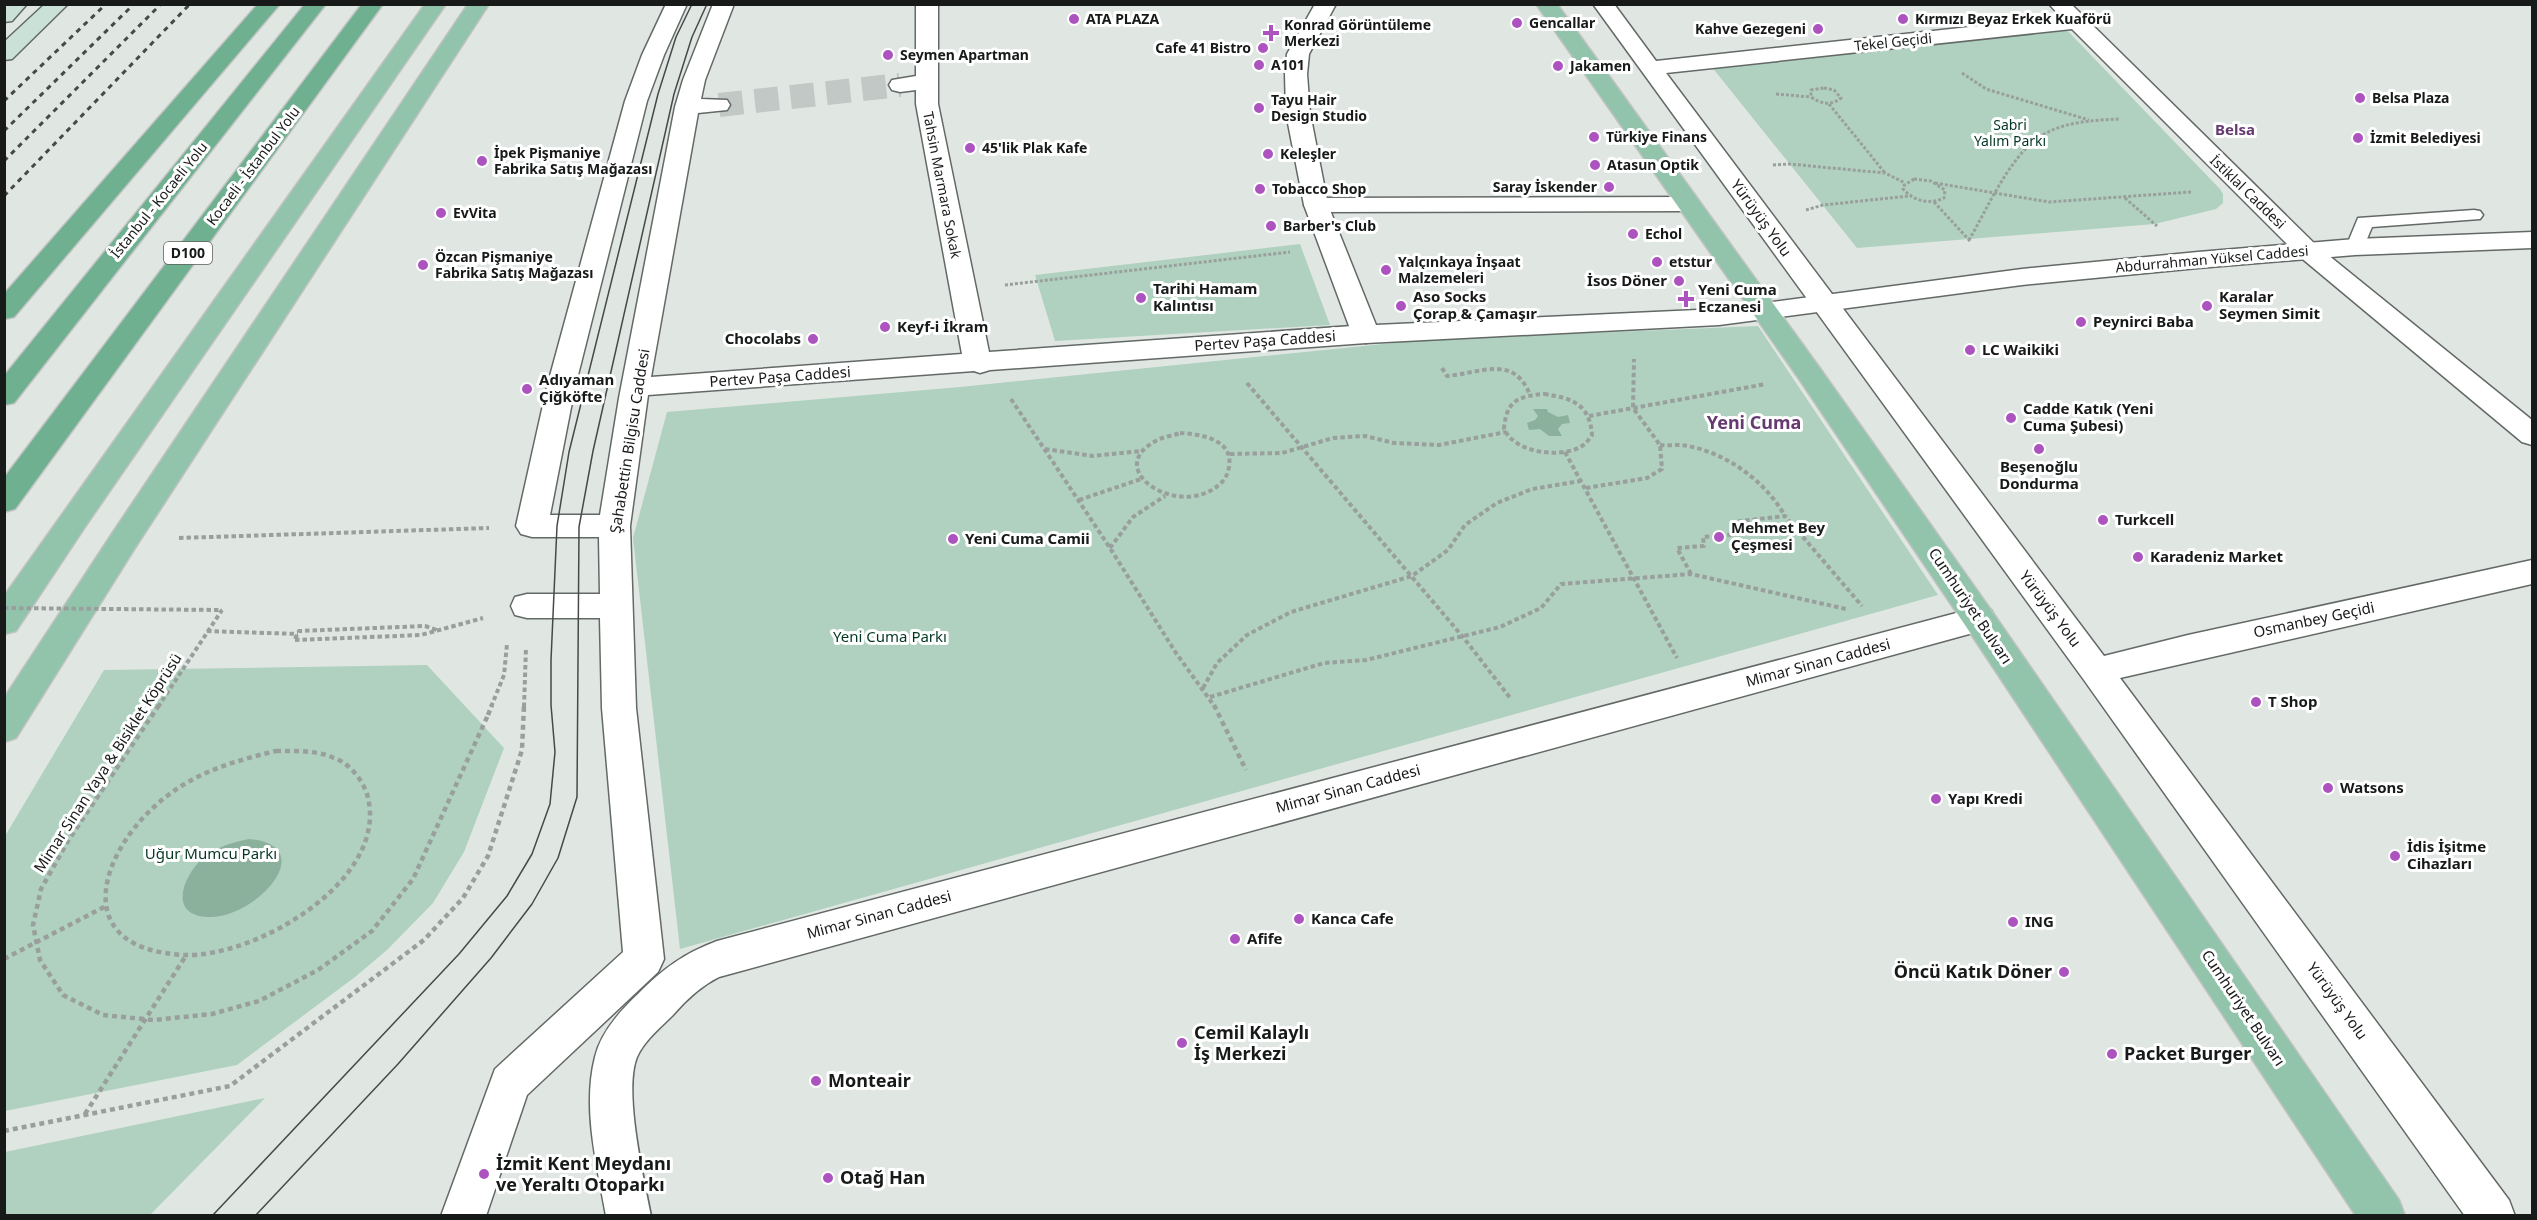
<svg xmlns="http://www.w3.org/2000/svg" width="2537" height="1220" viewBox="0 0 2537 1220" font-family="'Noto Sans',sans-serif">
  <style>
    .green { fill: #b0d1bf }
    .water { fill: #8bb09b }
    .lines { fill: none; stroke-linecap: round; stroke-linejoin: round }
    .pedestrian-tunnel { stroke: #c2c8c5; stroke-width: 24; stroke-dasharray: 24 12; stroke-linecap: butt }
    .service-casing { stroke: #636966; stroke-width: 3 }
    .pedestrian-casing { stroke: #636966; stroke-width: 3 }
    .minor-casing { stroke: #636966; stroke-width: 3 }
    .secondary-casing { stroke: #636966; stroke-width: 3 }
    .primary-casing { stroke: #c3c3c3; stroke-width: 3 }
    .trunk-casing { stroke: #c3c3c3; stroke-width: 3 }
    .path-far2 { stroke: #999f9c; stroke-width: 3; stroke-dasharray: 3 2; stroke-linecap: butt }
    .path-far1 { stroke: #999f9c; stroke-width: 4; stroke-dasharray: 4.5 3; stroke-linecap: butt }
    .path { stroke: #999f9c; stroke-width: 4.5; stroke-dasharray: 5 4; stroke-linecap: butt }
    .service { fill: #fff; fill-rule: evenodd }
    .pedestrian { fill: #fff; fill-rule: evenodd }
    .minor { fill: #fff; fill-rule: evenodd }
    .secondary { fill: #c9e1d6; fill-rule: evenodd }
    .primary { fill: #92c4ac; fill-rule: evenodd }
    .trunk { fill: #6eb090; fill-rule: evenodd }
    .tram { stroke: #464a47; stroke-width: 1.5 }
    .rail { stroke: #464a47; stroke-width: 3; stroke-dasharray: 5 5; stroke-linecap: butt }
    .path-bridge-far1 { stroke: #999f9c; stroke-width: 4; stroke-dasharray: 4.5 3; stroke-linecap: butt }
    .path-bridge { stroke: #999f9c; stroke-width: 4.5; stroke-dasharray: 5 4; stroke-linecap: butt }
    .poi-dot { fill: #ac53bf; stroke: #fff; stroke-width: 2 }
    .labels { text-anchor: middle; stroke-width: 6; stroke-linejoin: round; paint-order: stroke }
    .far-poi-label { font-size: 14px; font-weight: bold; fill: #171a18; stroke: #fff; text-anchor: start }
    .far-street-label { font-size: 14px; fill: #171a18; stroke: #fff }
    .far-park-label { font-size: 14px; fill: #043723; stroke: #fff }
    .shield { fill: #fff; stroke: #5d5f5d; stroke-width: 1.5 }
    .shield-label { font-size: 14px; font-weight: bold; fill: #171a18 }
    .far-quarter-label { font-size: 15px; font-weight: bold; fill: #663a70; stroke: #fff }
    .street-label { font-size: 15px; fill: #171a18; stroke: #fff }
    .poi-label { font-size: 15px; font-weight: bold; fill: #171a18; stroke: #fff; text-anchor: start }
    .park-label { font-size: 15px; fill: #043723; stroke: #fff }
    .quarter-label { font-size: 18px; font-weight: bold; fill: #663a70; stroke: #fff }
    .near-poi-label { font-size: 18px; font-weight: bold; fill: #171a18; stroke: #fff; text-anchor: start }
  </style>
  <rect width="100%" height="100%" fill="#e0e7e3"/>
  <path class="green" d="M 2061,24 L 2220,189 L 2223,194 L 2223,203 L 2216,209 L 2155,224 L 1857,248 L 1707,61 Z
    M 1300,244 L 1330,325 L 1055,341 L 1035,275 Z
    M 1758,326 L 1938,595 L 680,949 L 633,538 L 667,412 L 960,387 L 1423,340 Z
    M 427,665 L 504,748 L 464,852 L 433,903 L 387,950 L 355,977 L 237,1065 L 5,1111 L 5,836 L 104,670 Z
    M 265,1098 L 150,1215 L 5,1215 L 5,1152 Z"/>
  <path class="water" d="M 1533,409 L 1547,409 L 1548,412 L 1558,417 L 1568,415 L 1570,423 L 1562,424 L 1558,429 L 1562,436 L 1549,436 L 1540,429 L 1529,430 L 1527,423 L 1535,420 L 1538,416 Z
    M 249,839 C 322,846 256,918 209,917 C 167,916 183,876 203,858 C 216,847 233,842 249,839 Z"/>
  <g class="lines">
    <path class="pedestrian-tunnel" d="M 719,105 L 900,85"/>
    <g class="service-casing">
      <path id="service" d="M 2474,210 L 2480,211 L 2483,215 L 2480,219 L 2372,227 L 2362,251 L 2348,251 L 2346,247 L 2358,218 Z"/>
    </g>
    <g class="pedestrian-casing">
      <path id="pedestrian" d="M 666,4 L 687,4 L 664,55 L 647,101 L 575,387 L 550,515 L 600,515 L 619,398 L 675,107 L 683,80 L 713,4 L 734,4 L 705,80 L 701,99 L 727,100 L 730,105 L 727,110 L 698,113 L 651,377 L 962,354 L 916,104 L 916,90 L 900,92 L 892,90 L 889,85 L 892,80 L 916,76 L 916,4 L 938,4 L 938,104 L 989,352 L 1366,325 L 1376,328 L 1380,334 L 1376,340 L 1366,343 L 990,370 L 980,373 L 974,371 L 648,395 L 630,526 L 636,708 L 664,959 L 658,972 L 527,1095 L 486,1216 L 441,1216 L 495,1069 L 623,952 L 602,708 L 600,618 L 527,618 L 515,615 L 511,606 L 515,597 L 527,594 L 600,594 L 599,537 L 532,537 L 521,534 L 516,526 L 547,387 L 625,101 L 642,55 Z
        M 1593,4 L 1614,4 L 1656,61 L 2061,17 L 2049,4 L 2071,4 L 2317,246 L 2532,420 L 2532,445 L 2522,442 L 2299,256 L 2072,29 L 1666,73 L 2104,656 L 2188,635 L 2532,560 L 2532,584 L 2120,678 L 2509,1200 L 2515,1216 L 2465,1216 L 2084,680 Z
        M 1686,197 L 1695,199 L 1698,204 L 1695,209 L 1686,211 L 1316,212 L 1307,210 L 1304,205 L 1307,200 L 1316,198 Z"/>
    </g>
    <g class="minor-casing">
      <path id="minor" d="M 1315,4 L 1336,4 L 1309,54 L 1307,74 L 1310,113 L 1328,205 L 1376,325 L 1719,309 L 2022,269 L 2198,252 L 2355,239 L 2532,232 L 2532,248 L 2355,255 L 2198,268 L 2022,285 L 1719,325 L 1366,343 L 1356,340 L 1352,334 L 1304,205 L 1286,113 L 1285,74 L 1287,54 Z
        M 1979,607 L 1991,610 L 1996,619 L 1991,628 L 719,977 C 701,986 686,1000 673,1015 C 661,1027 644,1041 637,1057 C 623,1091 644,1179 651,1216 L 606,1216 C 597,1165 582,1108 595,1057 C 601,1032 620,1011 638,994 C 664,968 683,954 717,941 Z"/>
    </g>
    <g class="secondary-casing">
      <path id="secondary" d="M 4,4 L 27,4 L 12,21 L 4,22 Z
        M 45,4 L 68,4 L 12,59 L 4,60 L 4,42 Z"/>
    </g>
    <g class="primary-casing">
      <path id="primary" d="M 425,4 L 446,4 L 87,524 L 16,631 L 4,634 L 4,596 Z
        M 468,4 L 489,4 L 135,548 L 16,738 L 4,742 L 4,698 L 113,532 Z
        M 1536,4 L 1557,4 L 1819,367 L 1991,610 L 2399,1200 L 2405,1216 L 2356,1216 L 1967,628 L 1799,379 Z"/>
    </g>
    <g class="trunk-casing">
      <path id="trunk" d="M 258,4 L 280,4 L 14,317 L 4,319 L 4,294 Z
        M 305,4 L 326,4 L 14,403 L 4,405 L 4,376 Z
        M 362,4 L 383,4 L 15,509 L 4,512 L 4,478 Z"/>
    </g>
    <path class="path-far2" d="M 1962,73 L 1986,89 L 2089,120
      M 1824,88 L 1834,90 L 1841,98 C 1831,106 1821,104 1811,97 L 1811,90 Z
      M 1776,94 L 1811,97
      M 1829,104 L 1885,173
      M 1773,165 L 1789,164 L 1885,173 L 1905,183
      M 1914,179 L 1931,181 L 1945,190 L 1944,198 C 1929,205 1914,201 1903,189 L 1903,186 Z
      M 1935,183 L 2049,202 L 2191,192
      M 2125,198 L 2157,226
      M 1934,202 L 1970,241
      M 1806,210 L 1823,205 L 1909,196
      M 1969,240 C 1987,209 2009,158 2039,137 C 2062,122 2093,120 2120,119
      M 1005,285 L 1290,252"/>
    <path class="path-far1" d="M 1442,368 L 1447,376 C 1481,373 1514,354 1530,395
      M 1247,383 L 1463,637 L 1511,699
      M 1544,394 C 1573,398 1590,405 1592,435 C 1589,439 1586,444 1582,446 C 1565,457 1528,454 1513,440 C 1509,438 1506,432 1504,429 C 1506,401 1518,396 1544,394 Z
      M 1011,399 L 1110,548 L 1176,653 L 1215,707
      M 1589,416 L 1766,384
      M 1180,433 C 1200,434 1234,439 1229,467 C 1228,473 1226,478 1221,483 C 1182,521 1102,471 1154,442 C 1161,437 1172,436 1180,433 Z
      M 1660,445 C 1669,446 1679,444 1688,446 C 1728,454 1765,481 1785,516
      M 1045,449 L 1093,456 L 1141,451
      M 1565,452 L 1677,658
      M 1230,454 L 1282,453 L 1333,438 L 1365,436 L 1394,443 L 1439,445 L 1506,432
      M 1586,488 L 1647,478 L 1662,469 L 1660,445 L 1633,408 L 1634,359
      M 1079,500 L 1141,479
      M 179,538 L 489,528
      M 1110,548 L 1133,517 L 1165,496
      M 1691,574 L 1677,548 L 1704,546 L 1703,537 L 1739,534 L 1733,522 L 1785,516 L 1862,606
      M 207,631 L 298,634
      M 295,639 L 299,631 L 425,626 L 437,630
      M 295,640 L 421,635 L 483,618
      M 1203,688 L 1217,663 L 1247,635 L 1291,612 L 1412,576 L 1448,550 L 1465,525 L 1497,503 L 1532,489 L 1581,481
      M 1210,697 L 1324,663 L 1366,660 L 1500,627 L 1541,608 L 1561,584 L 1691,574 L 1846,609
      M 491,707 L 504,675 L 507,644
      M 524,707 L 526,647"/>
    <path class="path" d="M 1214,705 L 1246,770
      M 488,715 L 492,705
      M 276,751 C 296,751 316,750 334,758 C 349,763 362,779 367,794 C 392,879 256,958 184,955 C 65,949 100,847 167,796 C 199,771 238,760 276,751 Z
      M 4,959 L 106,906
      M 85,1114 L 185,957
      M 4,1131 L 230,1086 L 424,940 L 463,898 L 488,856 L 522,750 L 524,705"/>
    <use href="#service" class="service"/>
    <use href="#pedestrian" class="pedestrian"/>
    <use href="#minor" class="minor"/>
    <use href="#secondary" class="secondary"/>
    <use href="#primary" class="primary"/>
    <use href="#trunk" class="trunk"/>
    <path class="tram" d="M 212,1216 L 459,954 L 507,896 L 532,854 L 550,804 L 555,752 L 551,705 L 551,660 L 557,526 L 569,452 L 658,94 L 676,37 L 692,4
      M 255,1216 L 398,1064 L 491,958 L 532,904 L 558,858 L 577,797 L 579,527 L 593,451 L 674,94 L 692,37 L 707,4"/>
    <path class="rail" d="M 4,101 L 106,4
      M 4,131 L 134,4
      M 4,161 L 161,4
      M 4,196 L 190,4"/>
    <path class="path-bridge-far1" d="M 4,608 L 222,610
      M 158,707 L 222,610"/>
    <path class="path-bridge" d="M 159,705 L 68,841 L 41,889 L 33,925 L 40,960 L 63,995 L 103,1015 L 154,1020 L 212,1014 L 259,1001 L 318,970 L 372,931 L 413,879 L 488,715"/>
  </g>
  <g class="poi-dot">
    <circle cx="1074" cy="19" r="6"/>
    <circle cx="1903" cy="19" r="6"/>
    <circle cx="1517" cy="23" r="6"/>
    <circle cx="1818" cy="29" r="6"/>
    <path d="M1268 24h6v6h6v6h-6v6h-6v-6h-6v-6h6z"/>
    <circle cx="1263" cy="48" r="6"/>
    <circle cx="888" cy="55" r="6"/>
    <circle cx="1259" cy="65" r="6"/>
    <circle cx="1558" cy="66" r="6"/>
    <circle cx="2360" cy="98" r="6"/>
    <circle cx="1259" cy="108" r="6"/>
    <circle cx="1594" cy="137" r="6"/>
    <circle cx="2358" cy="138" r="6"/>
    <circle cx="970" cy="148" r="6"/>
    <circle cx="1268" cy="154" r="6"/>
    <circle cx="482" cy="161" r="6"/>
    <circle cx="1595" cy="165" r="6"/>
    <circle cx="1609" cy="187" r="6"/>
    <circle cx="1260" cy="189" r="6"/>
    <circle cx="441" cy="213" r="6"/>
    <circle cx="1271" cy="226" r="6"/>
    <circle cx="1633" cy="234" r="6"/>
    <circle cx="1657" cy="262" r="6"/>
    <circle cx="423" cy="265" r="6"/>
    <circle cx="1386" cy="270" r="6"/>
    <circle cx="1679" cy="281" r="6"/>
    <circle cx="1141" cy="298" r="6"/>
    <path d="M1683 290h6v6h6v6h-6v6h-6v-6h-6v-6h6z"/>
    <circle cx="1401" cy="306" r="6"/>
    <circle cx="2207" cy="306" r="6"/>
    <circle cx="2081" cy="322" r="6"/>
    <circle cx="885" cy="327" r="6"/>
    <circle cx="813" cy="339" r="6"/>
    <circle cx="1970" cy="350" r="6"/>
    <circle cx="527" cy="389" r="6"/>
    <circle cx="2011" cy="418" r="6"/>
    <circle cx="2039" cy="449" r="6"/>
    <circle cx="2103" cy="520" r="6"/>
    <circle cx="1719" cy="537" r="6"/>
    <circle cx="953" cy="539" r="6"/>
    <circle cx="2138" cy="557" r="6"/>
    <circle cx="2256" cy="702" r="6"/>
    <circle cx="2328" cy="788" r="6"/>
    <circle cx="1936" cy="799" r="6"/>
    <circle cx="2395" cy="856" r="6"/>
    <circle cx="1299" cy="919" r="6"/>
    <circle cx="2013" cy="922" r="6"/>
    <circle cx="1235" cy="939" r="6"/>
    <circle cx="2064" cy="972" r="6"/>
    <circle cx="1182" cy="1043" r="6"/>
    <circle cx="2112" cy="1054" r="6"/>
    <circle cx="816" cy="1081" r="6"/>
    <circle cx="484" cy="1174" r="6"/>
    <circle cx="828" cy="1178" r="6"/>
  </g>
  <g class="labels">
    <g class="far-poi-label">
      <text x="1086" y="24">ATA PLAZA</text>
      <text x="1915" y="24">Kırmızı Beyaz Erkek Kuaförü</text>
      <text x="1529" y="28">Gencallar</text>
      <text x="1284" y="30">Konrad Görüntüleme<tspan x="1284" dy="16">Merkezi</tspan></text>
      <text x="1806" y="34" text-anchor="end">Kahve Gezegeni</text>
      <text x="1251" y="53" text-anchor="end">Cafe 41 Bistro</text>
      <text x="900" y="60">Seymen Apartman</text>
      <text x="1271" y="70">A101</text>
      <text x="1570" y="71">Jakamen</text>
      <text x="2372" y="103">Belsa Plaza</text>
      <text x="1271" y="105">Tayu Hair<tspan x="1271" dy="16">Design Studio</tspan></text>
      <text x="1606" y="142">Türkiye Finans</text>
      <text x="2370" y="143">İzmit Belediyesi</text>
      <text x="982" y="153">45'lik Plak Kafe</text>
      <text x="494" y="158">İpek Pişmaniye<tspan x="494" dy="16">Fabrika Satış Mağazası</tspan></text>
      <text x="1280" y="159">Keleşler</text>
      <text x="1607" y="170">Atasun Optik</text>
      <text x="1597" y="192" text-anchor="end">Saray İskender</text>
      <text x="1272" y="194">Tobacco Shop</text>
      <text x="453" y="218">EvVita</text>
      <text x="1283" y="231">Barber's Club</text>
      <text x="1645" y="239">Echol</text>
      <text x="435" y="262">Özcan Pişmaniye<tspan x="435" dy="16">Fabrika Satış Mağazası</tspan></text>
      <text x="1398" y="267">Yalçınkaya İnşaat<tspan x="1398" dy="16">Malzemeleri</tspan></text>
      <text x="1669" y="267">etstur</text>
    </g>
    <g class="far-street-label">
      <text transform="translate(1893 42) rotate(-6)" y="5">Tekel Geçidi</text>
      <text transform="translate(253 166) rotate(-53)" y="5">Kocaeli - İstanbul Yolu</text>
      <text transform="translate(942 185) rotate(79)" y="5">Tahsin Marmara Sokak</text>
      <text transform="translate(2248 192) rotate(44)" y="5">İstiklal Caddesi</text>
      <text transform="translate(159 200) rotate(-51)" y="5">İstanbul - Kocaeli Yolu</text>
      <text transform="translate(2212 259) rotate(-5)" y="5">Abdurrahman Yüksel Caddesi</text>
    </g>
    <g class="far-park-label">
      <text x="2010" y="130">Sabri<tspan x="2010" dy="16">Yalım Parkı</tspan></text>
    </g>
    <rect class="shield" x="164" y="242" width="48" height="22" rx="4.5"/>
    <g class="shield-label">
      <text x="188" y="258">D100</text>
    </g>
    <g class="far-quarter-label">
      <text x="2235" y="135">Belsa</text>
    </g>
    <g class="street-label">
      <text transform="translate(1761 218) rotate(54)" y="5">Yürüyüş Yolu</text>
      <text transform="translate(1265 341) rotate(-4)" y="5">Pertev Paşa Caddesi</text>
      <text transform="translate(780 377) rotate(-4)" y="5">Pertev Paşa Caddesi</text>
      <text transform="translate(630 441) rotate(-81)" y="5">Şahabettin Bilgisu Caddesi</text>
      <text transform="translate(1970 606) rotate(56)" y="5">Cumhuriyet Bulvarı</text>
      <text transform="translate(2050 609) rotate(53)" y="5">Yürüyüş Yolu</text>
      <text transform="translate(2314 620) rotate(-12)" y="5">Osmanbey Geçidi</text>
      <text transform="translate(1818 663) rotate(-15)" y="5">Mimar Sinan Caddesi</text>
      <text transform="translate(108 763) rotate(-57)" y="5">Mimar Sinan Yaya &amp; Bisiklet Köprüsü</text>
      <text transform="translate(1348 789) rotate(-15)" y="5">Mimar Sinan Caddesi</text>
      <text transform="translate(879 915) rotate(-15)" y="5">Mimar Sinan Caddesi</text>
      <text transform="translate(2337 1001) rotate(54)" y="5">Yürüyüş Yolu</text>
      <text transform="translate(2243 1008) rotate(56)" y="5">Cumhuriyet Bulvarı</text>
    </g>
    <g class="poi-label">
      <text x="1667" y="286" text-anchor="end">İsos Döner</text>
      <text x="1153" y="294">Tarihi Hamam<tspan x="1153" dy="17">Kalıntısı</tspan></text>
      <text x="1698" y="295">Yeni Cuma<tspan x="1698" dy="17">Eczanesi</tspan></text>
      <text x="1413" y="302">Aso Socks<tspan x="1413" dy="17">Çorap &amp; Çamaşır</tspan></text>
      <text x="2219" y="302">Karalar<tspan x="2219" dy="17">Seymen Simit</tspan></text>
      <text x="2093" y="327">Peynirci Baba</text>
      <text x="897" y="332">Keyf-i İkram</text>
      <text x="801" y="344" text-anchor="end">Chocolabs</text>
      <text x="1982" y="355">LC Waikiki</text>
      <text x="539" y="385">Adıyaman<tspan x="539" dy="17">Çiğköfte</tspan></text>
      <text x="2023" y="414">Cadde Katık (Yeni<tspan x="2023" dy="17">Cuma Şubesi)</tspan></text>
      <text x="2039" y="472" text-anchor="middle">Beşenoğlu<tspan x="2039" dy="17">Dondurma</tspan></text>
      <text x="2115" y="525">Turkcell</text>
      <text x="1731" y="533">Mehmet Bey<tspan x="1731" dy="17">Çeşmesi</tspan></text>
      <text x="965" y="544">Yeni Cuma Camii</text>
      <text x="2150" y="562">Karadeniz Market</text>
      <text x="2268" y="707">T Shop</text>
      <text x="2340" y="793">Watsons</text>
      <text x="1948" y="804">Yapı Kredi</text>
      <text x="2407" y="852">İdis İşitme<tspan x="2407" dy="17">Cihazları</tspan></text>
      <text x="1311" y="924">Kanca Cafe</text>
      <text x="2025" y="927">ING</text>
      <text x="1247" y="944">Afife</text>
    </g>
    <g class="park-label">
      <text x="890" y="642">Yeni Cuma Parkı</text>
      <text x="211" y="859">Uğur Mumcu Parkı</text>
    </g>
    <g class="quarter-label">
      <text x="1754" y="429">Yeni Cuma</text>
    </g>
    <g class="near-poi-label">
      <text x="2052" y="978" text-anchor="end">Öncü Katık Döner</text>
      <text x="1194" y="1039">Cemil Kalaylı<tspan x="1194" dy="21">İş Merkezi</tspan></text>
      <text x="2124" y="1060">Packet Burger</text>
      <text x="828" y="1087">Monteair</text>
      <text x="496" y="1170">İzmit Kent Meydanı<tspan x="496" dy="21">ve Yeraltı Otoparkı</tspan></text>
      <text x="840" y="1184">Otağ Han</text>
    </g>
  </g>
  <rect width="2537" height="1220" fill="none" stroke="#171a18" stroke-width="12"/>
</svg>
